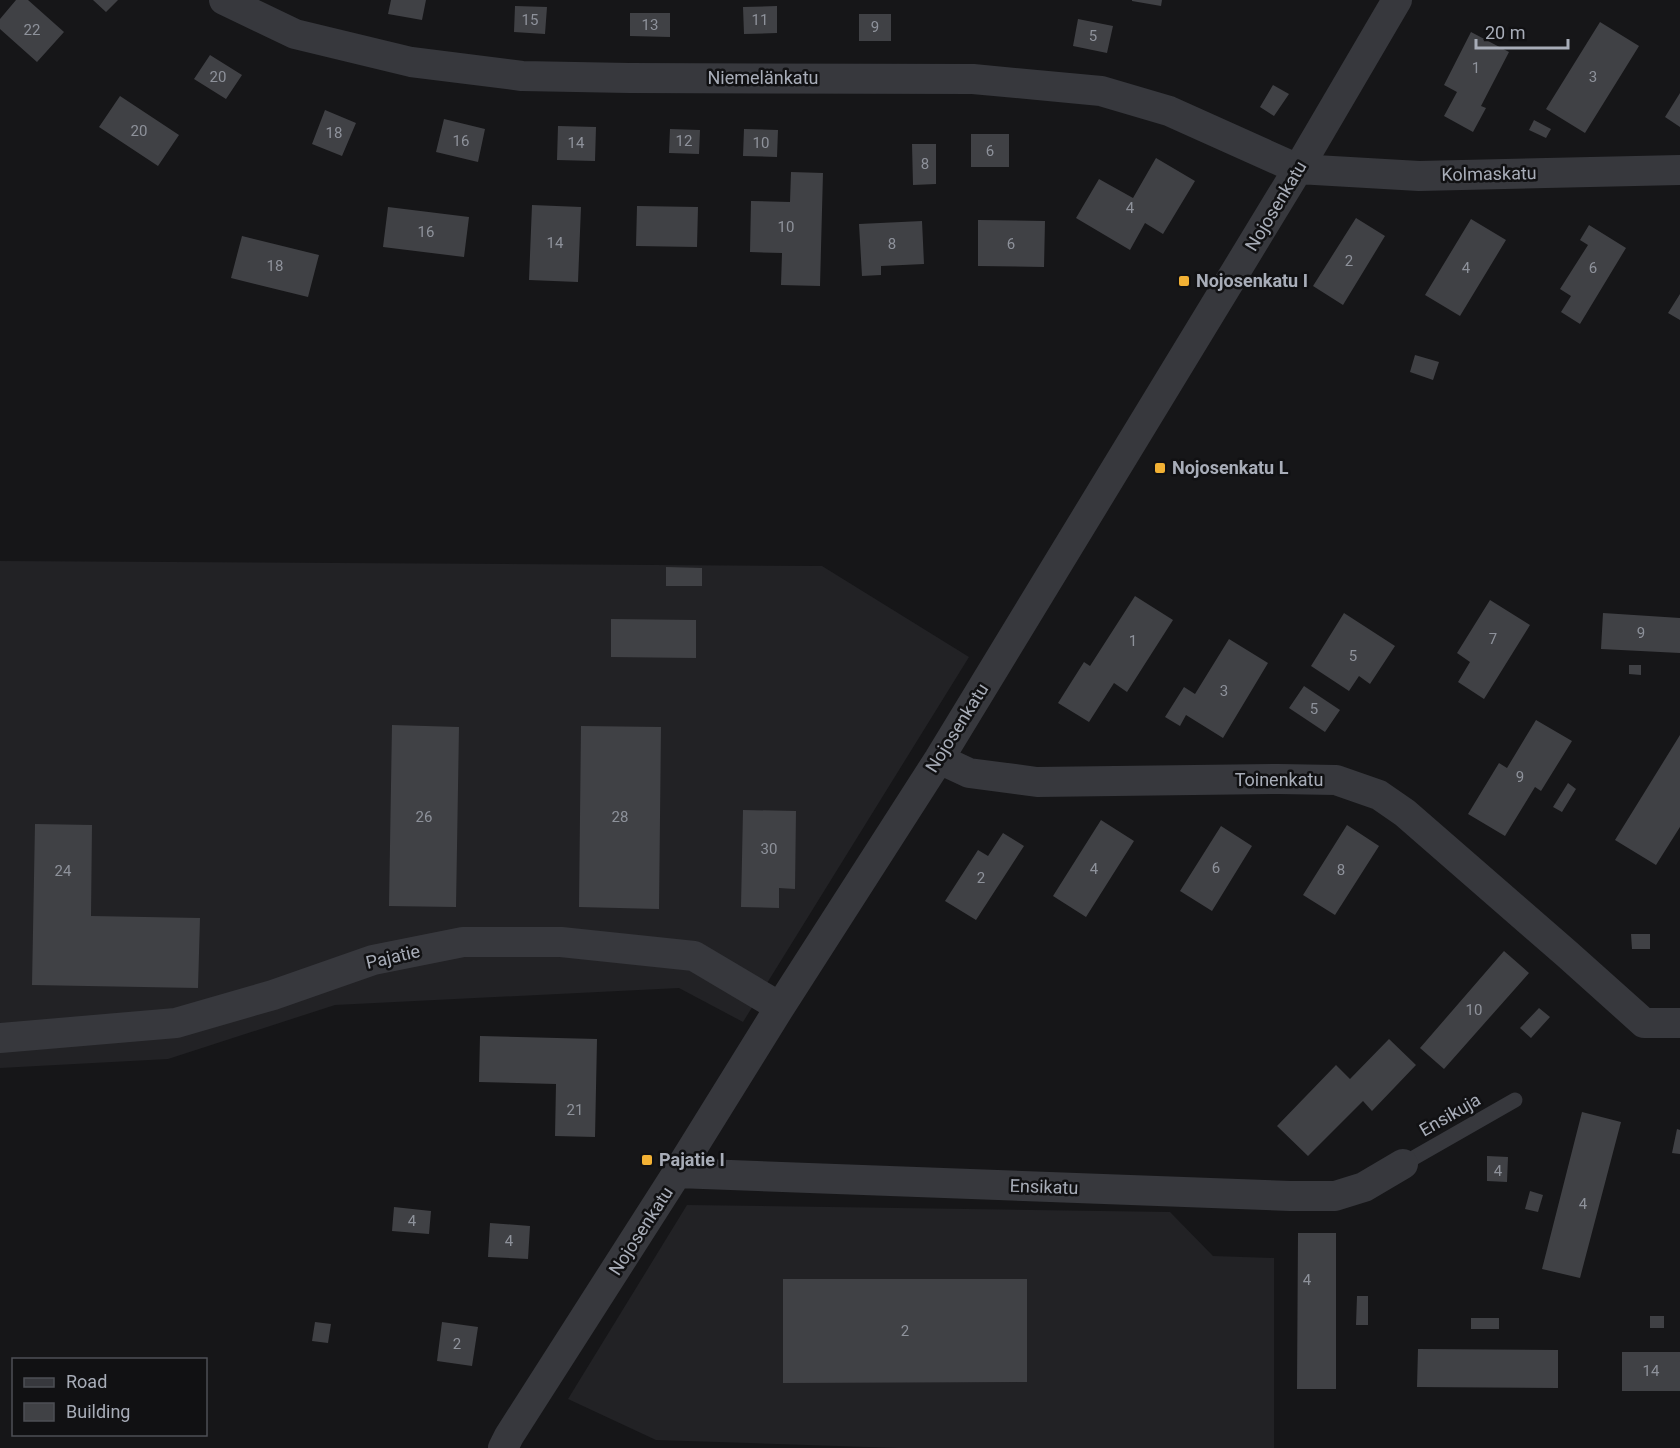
<svg xmlns="http://www.w3.org/2000/svg" width="1680" height="1448" viewBox="0 0 1680 1448" font-family="Roboto,sans-serif">
  <style>
    .built { fill: #222225 }
    .building { fill: #404145 }
    .lines { fill: none; stroke-linecap: round; stroke-linejoin: round }
    .lane { stroke: #37383d; stroke-width: 15 }
    .street { stroke: #37383d; stroke-width: 30 }
    .poi-dot { fill: #f2b134; stroke: #111113; stroke-width: 2 }
    .labels { text-anchor: middle; stroke-width: 5; stroke-linejoin: round; paint-order: stroke }
    .number-label { font-size: 15px; fill: #8e929b }
    .street-label { font-size: 18px; fill: #a8adb8; stroke: #111113 }
    .poi-label { font-size: 18px; font-weight: bold; fill: #a8adb8; stroke: #111113; text-anchor: start }
  </style>
  <rect width="100%" height="100%" fill="#161618"/>
  <path class="built" d="M 0,561 L 822,566 L 969,657 L 743,1022 L 679,988 L 335,1005 L 168,1059 L 0,1068 Z
    M 687,1205 L 1170,1212 L 1213,1256 L 1274,1258 L 1274,1448 L 898,1448 L 656,1440 L 568,1399 Z"/>
  <path class="building" d="M 16,0 L 28,0 L 64,32 L 37,62 L 0,29 L 0,19 Z
    M 93,0 L 118,0 L 106,12 Z
    M 391,0 L 426,0 L 422,20 L 388,14 Z
    M 1132,0 L 1162,0 L 1161,6 L 1132,1 Z
    M 515,6 L 547,7 L 545,34 L 514,32 Z
    M 777,6 L 777,33 L 744,34 L 743,7 Z
    M 630,13 L 670,13 L 670,37 L 630,36 Z
    M 859,14 L 891,14 L 891,41 L 859,41 Z
    M 1078,19 L 1113,26 L 1107,53 L 1073,46 Z
    M 1600,22 L 1639,46 L 1585,133 L 1546,109 Z
    M 1471,32 L 1509,52 L 1481,106 L 1486,108 L 1473,132 L 1444,116 L 1457,92 L 1444,85 Z
    M 210,55 L 242,75 L 226,99 L 194,79 Z
    M 1273,85 L 1289,94 L 1274,116 L 1260,107 Z
    M 1680,93 L 1680,127 L 1665,117 Z
    M 120,96 L 179,135 L 158,166 L 99,127 Z
    M 325,110 L 356,123 L 342,156 L 312,144 Z
    M 444,119 L 485,129 L 478,162 L 436,152 Z
    M 1534,120 L 1551,129 L 1546,138 L 1529,130 Z
    M 558,126 L 596,127 L 595,161 L 557,160 Z
    M 670,129 L 700,130 L 699,154 L 669,153 Z
    M 744,129 L 778,130 L 777,157 L 743,156 Z
    M 971,134 L 1009,134 L 1009,167 L 971,167 Z
    M 912,144 L 936,144 L 936,184 L 913,185 Z
    M 1156,158 L 1195,181 L 1163,234 L 1145,223 L 1130,250 L 1076,218 L 1099,179 L 1133,198 Z
    M 791,172 L 823,173 L 820,286 L 781,285 L 782,253 L 750,252 L 751,201 L 790,202 Z
    M 532,205 L 581,207 L 578,282 L 529,280 Z
    M 637,206 L 698,207 L 697,247 L 636,246 Z
    M 388,207 L 469,217 L 464,257 L 383,247 Z
    M 1356,218 L 1385,236 L 1343,305 L 1313,286 Z
    M 1471,219 L 1506,240 L 1460,316 L 1425,295 Z
    M 978,220 L 1045,221 L 1044,267 L 978,266 Z
    M 922,221 L 924,264 L 881,266 L 881,275 L 862,276 L 859,224 Z
    M 1589,225 L 1626,248 L 1580,324 L 1561,312 L 1571,296 L 1560,289 L 1588,245 L 1580,240 Z
    M 242,236 L 319,255 L 308,297 L 231,278 Z
    M 1680,294 L 1680,320 L 1668,313 Z
    M 1415,355 L 1439,362 L 1433,380 L 1410,372 Z
    M 666,567 L 702,568 L 702,586 L 666,586 Z
    M 1135,596 L 1173,620 L 1127,692 L 1114,683 L 1089,722 L 1058,703 L 1084,662 L 1090,666 Z
    M 1490,600 L 1530,625 L 1484,699 L 1458,682 L 1470,662 L 1457,653 Z
    M 1344,613 L 1395,646 L 1370,684 L 1359,676 L 1349,691 L 1311,666 Z
    M 1603,613 L 1680,618 L 1680,653 L 1601,649 Z
    M 611,619 L 696,620 L 696,658 L 611,657 Z
    M 1229,639 L 1268,663 L 1223,738 L 1186,715 L 1180,726 L 1165,717 L 1184,687 L 1195,694 Z
    M 1629,665 L 1641,665 L 1641,675 L 1629,674 Z
    M 1304,686 L 1340,710 L 1325,732 L 1289,708 Z
    M 1536,720 L 1572,741 L 1541,791 L 1535,787 L 1505,836 L 1468,814 L 1499,763 L 1507,768 Z
    M 392,725 L 459,727 L 456,907 L 389,906 Z
    M 581,726 L 661,727 L 659,909 L 579,907 Z
    M 1680,735 L 1680,827 L 1656,865 L 1615,840 Z
    M 1568,783 L 1576,789 L 1562,812 L 1553,807 Z
    M 743,810 L 796,811 L 795,889 L 779,888 L 779,908 L 741,907 Z
    M 1101,820 L 1134,841 L 1086,917 L 1053,896 Z
    M 35,824 L 92,825 L 91,916 L 200,918 L 198,988 L 32,985 Z
    M 1347,825 L 1379,846 L 1335,915 L 1303,895 Z
    M 1221,826 L 1252,846 L 1212,911 L 1180,891 Z
    M 1003,833 L 1024,846 L 976,920 L 945,901 L 978,850 L 988,856 Z
    M 1631,934 L 1650,934 L 1650,949 L 1632,949 Z
    M 1504,951 L 1529,973 L 1444,1069 L 1420,1048 Z
    M 1539,1008 L 1550,1017 L 1531,1038 L 1520,1028 Z
    M 480,1036 L 597,1039 L 595,1137 L 555,1136 L 556,1084 L 479,1082 Z
    M 1389,1039 L 1416,1065 L 1372,1111 L 1363,1101 L 1308,1156 L 1277,1126 L 1336,1065 L 1350,1079 Z
    M 1582,1112 L 1621,1122 L 1580,1278 L 1542,1269 Z
    M 1677,1129 L 1680,1130 L 1680,1154 L 1672,1153 Z
    M 1487,1156 L 1508,1157 L 1507,1182 L 1487,1181 Z
    M 1530,1191 L 1543,1195 L 1538,1212 L 1525,1209 Z
    M 394,1207 L 431,1211 L 429,1234 L 392,1231 Z
    M 490,1223 L 530,1226 L 528,1259 L 488,1257 Z
    M 1298,1233 L 1336,1233 L 1336,1389 L 1297,1389 Z
    M 783,1279 L 1027,1279 L 1027,1382 L 783,1383 Z
    M 1357,1296 L 1368,1296 L 1368,1325 L 1356,1325 Z
    M 1650,1316 L 1664,1316 L 1664,1328 L 1650,1328 Z
    M 1471,1318 L 1499,1318 L 1499,1329 L 1471,1329 Z
    M 315,1322 L 331,1324 L 328,1343 L 312,1341 Z
    M 442,1322 L 478,1327 L 472,1366 L 437,1361 Z
    M 1418,1349 L 1558,1350 L 1558,1388 L 1417,1387 Z
    M 1622,1352 L 1680,1352 L 1680,1391 L 1622,1391 Z"/>
  <g class="lines">
    <path class="lane" d="M 1403,1164 L 1515,1100"/>
    <path class="street" d="M 224,0 L 295,34 L 411,62 L 522,76 L 629,78 L 973,79 L 1101,91 L 1169,111 L 1298,169 L 1419,176 L 1680,170
      M 939,759 L 969,773 L 1037,782 L 1279,779 L 1336,780 L 1379,795 L 1405,813 L 1567,954 L 1644,1023 L 1680,1023
      M 0,1038 L 176,1023 L 273,995 L 373,960 L 463,942 L 561,942 L 694,956 L 780,1007
      M 677,1173 L 1290,1196 L 1335,1196 L 1364,1187 L 1403,1164
      M 503,1448 L 509,1436 L 677,1173 L 780,1007 L 939,759 L 1298,169 L 1397,0"/>
  </g>
  <g class="poi-dot">
    <rect x="1178" y="275" width="12" height="12" rx="3"/>
    <rect x="1154" y="462" width="12" height="12" rx="3"/>
    <rect x="641" y="1154" width="12" height="12" rx="3"/>
  </g>
  <g class="labels">
    <g class="number-label">
      <text x="530" y="25">15</text>
      <text x="760" y="25">11</text>
      <text x="650" y="30">13</text>
      <text x="875" y="32">9</text>
      <text x="32" y="35">22</text>
      <text x="1093" y="41">5</text>
      <text x="1476" y="73">1</text>
      <text x="218" y="82">20</text>
      <text x="1593" y="82">3</text>
      <text x="139" y="136">20</text>
      <text x="334" y="138">18</text>
      <text x="461" y="146">16</text>
      <text x="684" y="146">12</text>
      <text x="576" y="148">14</text>
      <text x="761" y="148">10</text>
      <text x="990" y="156">6</text>
      <text x="925" y="169">8</text>
      <text x="1130" y="213">4</text>
      <text x="786" y="232">10</text>
      <text x="426" y="237">16</text>
      <text x="555" y="248">14</text>
      <text x="892" y="249">8</text>
      <text x="1011" y="249">6</text>
      <text x="1349" y="266">2</text>
      <text x="275" y="271">18</text>
      <text x="1466" y="273">4</text>
      <text x="1593" y="273">6</text>
      <text x="1641" y="638">9</text>
      <text x="1493" y="644">7</text>
      <text x="1133" y="646">1</text>
      <text x="1353" y="661">5</text>
      <text x="1224" y="696">3</text>
      <text x="1314" y="714">5</text>
      <text x="1520" y="782">9</text>
      <text x="424" y="822">26</text>
      <text x="620" y="822">28</text>
      <text x="769" y="854">30</text>
      <text x="1216" y="873">6</text>
      <text x="1094" y="874">4</text>
      <text x="1341" y="875">8</text>
      <text x="63" y="876">24</text>
      <text x="981" y="883">2</text>
      <text x="1474" y="1015">10</text>
      <text x="575" y="1115">21</text>
      <text x="1498" y="1176">4</text>
      <text x="1583" y="1209">4</text>
      <text x="412" y="1226">4</text>
      <text x="509" y="1246">4</text>
      <text x="1307" y="1285">4</text>
      <text x="905" y="1336">2</text>
      <text x="457" y="1349">2</text>
      <text x="1651" y="1376">14</text>
    </g>
    <g class="street-label">
      <text x="763" y="84">Niemelänkatu</text>
      <text transform="translate(1489 174) rotate(-1)" y="6">Kolmaskatu</text>
      <text transform="translate(1276 206) rotate(-59)" y="6">Nojosenkatu</text>
      <text transform="translate(957 728) rotate(-58)" y="6">Nojosenkatu</text>
      <text x="1279" y="786">Toinenkatu</text>
      <text transform="translate(393 957) rotate(-13)" y="6">Pajatie</text>
      <text transform="translate(1450 1115) rotate(-30)" y="6">Ensikuja</text>
      <text transform="translate(1044 1187) rotate(2)" y="6">Ensikatu</text>
      <text transform="translate(641 1231) rotate(-57)" y="6">Nojosenkatu</text>
    </g>
    <g class="poi-label">
      <text x="1196" y="287">Nojosenkatu I</text>
      <text x="1172" y="474">Nojosenkatu L</text>
      <text x="659" y="1166">Pajatie I</text>
    </g>
  </g>
  <rect x="12" y="1358" width="195" height="78" fill="#111113" stroke="#4d4f55" stroke-width="1.5"/>
  <rect x="24" y="1378" width="30" height="9" fill="#37383d" stroke="#4d4f55" stroke-width="1.5"/>
  <text x="66" y="1388" font-size="18" fill="#a8adb8">Road</text>
  <rect x="24" y="1403" width="30" height="18" fill="#404145" stroke="#4d4f55" stroke-width="1.5"/>
  <text x="66" y="1418" font-size="18" fill="#a8adb8">Building</text>
  <path d="M1476 39v9h92v-9" fill="none" stroke="#a8adb8" stroke-width="3"/>
  <text x="1485" y="39" font-size="18" fill="#a8adb8" stroke="#111113" stroke-width="4.5" paint-order="stroke">20 m</text>
</svg>
